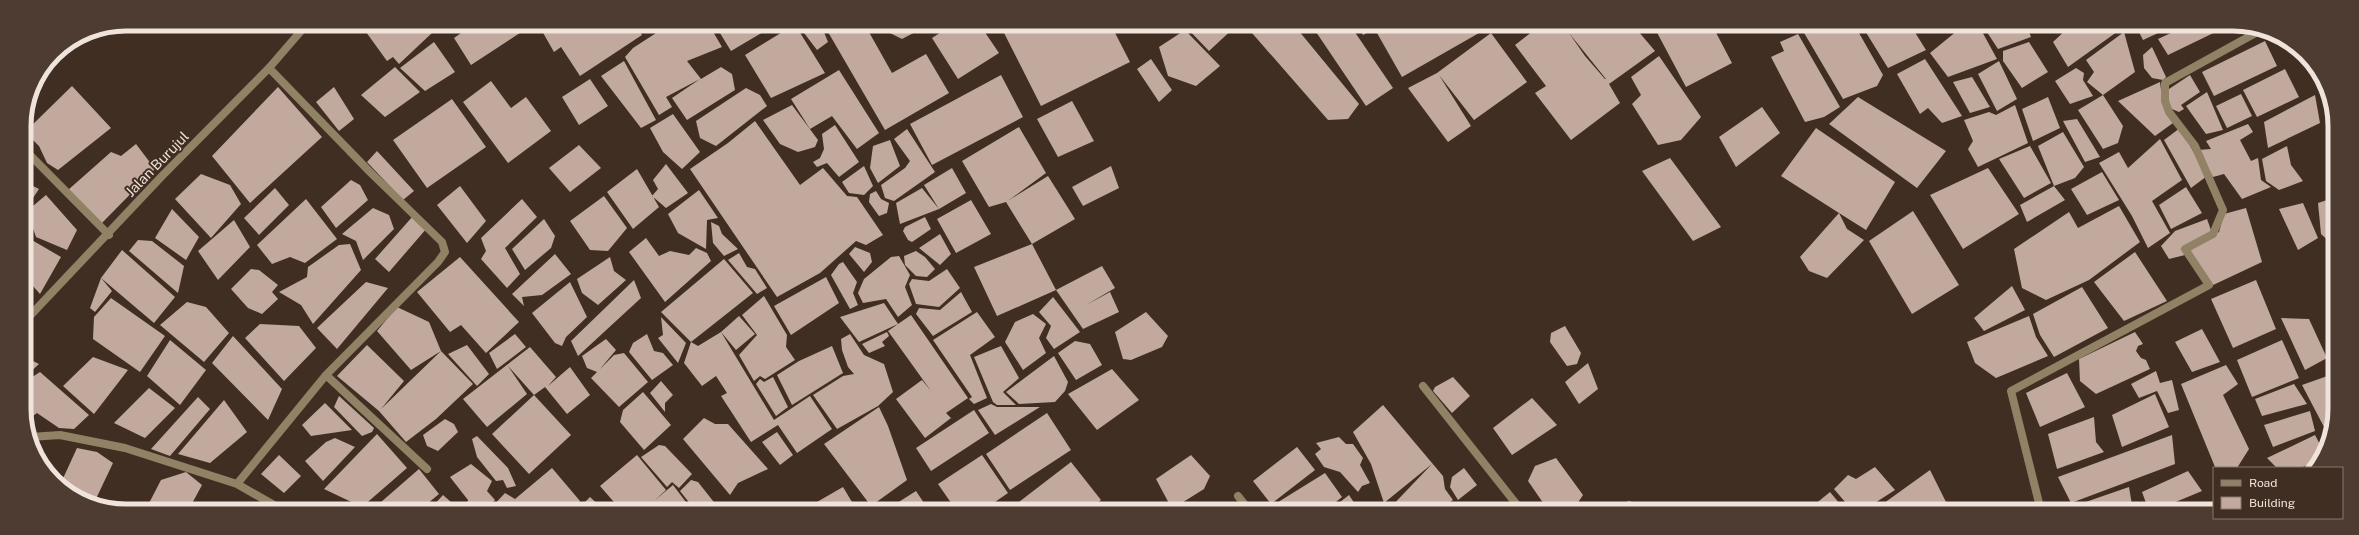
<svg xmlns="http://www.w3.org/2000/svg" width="2359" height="535" viewBox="0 0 2359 535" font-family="'Public Sans',sans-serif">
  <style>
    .building { fill: #c1a99e; fill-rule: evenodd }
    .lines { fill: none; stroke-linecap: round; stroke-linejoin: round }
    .minor { stroke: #918165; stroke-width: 8 }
    .tertiary { stroke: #918165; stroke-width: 8 }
    .labels { text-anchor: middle; stroke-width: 4; stroke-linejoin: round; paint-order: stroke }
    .street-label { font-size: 14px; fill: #efe3dc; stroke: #402e23 }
    .rim { fill: none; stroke: #efe3dc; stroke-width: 5 }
  </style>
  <rect width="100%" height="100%" fill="#402e23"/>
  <path class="building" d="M 374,24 L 426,24 L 433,32 L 399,64 L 393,57 L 387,61 L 366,32 Z
    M 474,24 L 518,24 L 523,31 L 471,65 L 454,38 Z
    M 538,24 L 635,24 L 642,35 L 580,76 L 561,47 L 554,52 Z
    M 670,24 L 709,25 L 722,47 L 687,61 L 701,79 L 721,67 L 732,74 L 735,90 L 687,120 L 672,98 L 700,79 L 666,97 L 672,107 L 659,115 L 625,57 L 633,48 Z
    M 715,25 L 775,25 L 731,51 Z
    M 792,25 L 821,25 L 828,42 L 817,50 L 801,29 Z
    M 841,25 L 865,25 L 892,73 L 926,54 L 949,93 L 885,130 L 828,32 Z
    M 884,25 L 921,25 L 923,28 L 902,39 L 888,32 Z
    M 952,25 L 980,25 L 999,53 L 958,79 L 932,38 Z
    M 1000,25 L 1111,25 L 1130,62 L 1041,106 Z
    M 1171,25 L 1237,25 L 1209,51 L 1186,27 L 1175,30 Z
    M 1245,25 L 1294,25 L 1359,104 L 1348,119 L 1328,120 Z
    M 1313,25 L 1350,25 L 1393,88 L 1366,106 L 1312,26 Z
    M 1357,25 L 1381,25 L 1363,35 Z
    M 1390,25 L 1493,25 L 1402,77 L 1377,33 Z
    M 1541,25 L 1566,25 L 1564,27 L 1567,29 L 1572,25 L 1633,25 L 1655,51 L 1609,84 L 1620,103 L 1571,140 L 1535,93 L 1546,86 L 1515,45 ZM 1569,33 L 1606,79 L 1605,79 L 1585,56 Z
    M 1653,25 L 1712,25 L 1732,63 L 1686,87 Z
    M 1800,26 L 1855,26 L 1883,75 L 1877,86 L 1843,99 Z
    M 1862,26 L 1911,26 L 1926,50 L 1888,68 Z
    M 1963,26 L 1979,26 L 1997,59 L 1948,77 L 1930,53 Z
    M 1983,26 L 2027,26 L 2031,37 L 1998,49 Z
    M 2070,26 L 2120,26 L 2121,29 L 2068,67 L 2053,42 Z
    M 2136,26 L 2168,26 L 2169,28 L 2143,40 Z
    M 2186,26 L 2228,26 L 2168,55 L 2158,39 Z
    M 1185,30 L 1220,66 L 1196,86 L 1168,76 L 1159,47 Z
    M 784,31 L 799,31 L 825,73 L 771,98 L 745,55 Z
    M 2124,32 L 2135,72 L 2103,95 L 2087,82 L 2094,72 L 2086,60 Z
    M 1491,33 L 1527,82 L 1474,120 L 1439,75 L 1471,126 L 1448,142 L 1408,88 L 1437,73 Z
    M 1798,34 L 1840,107 L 1824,117 L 1805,122 L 1771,57 L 1784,51 L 1780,42 Z
    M 2265,41 L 2277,66 L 2214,96 L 2202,72 Z
    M 434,42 L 455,72 L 425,91 L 400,68 Z
    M 2029,42 L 2048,72 L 2022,88 L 2003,61 L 2003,51 Z
    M 2152,47 L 2166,77 L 2163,80 L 2152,78 L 2144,68 L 2143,55 Z
    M 1659,56 L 1701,117 L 1681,140 L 1658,145 L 1632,104 L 1641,95 L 1631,77 Z
    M 1151,59 L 1172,90 L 1159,102 L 1137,69 Z
    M 1925,59 L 1962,116 L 1942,123 L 1928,108 L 1920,114 L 1897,74 Z
    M 624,61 L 656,120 L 641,128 L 601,76 Z
    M 1999,61 L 2017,99 L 1997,111 L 1978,74 Z
    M 395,67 L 420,92 L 385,117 L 361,95 Z
    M 2076,68 L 2084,73 L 2083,80 L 2093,96 L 2070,104 L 2055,81 Z
    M 2285,69 L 2299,97 L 2257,117 L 2243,90 Z
    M 839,70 L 879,133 L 857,149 L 832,116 L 810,129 L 791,99 Z
    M 1001,75 L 1023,117 L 932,165 L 910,124 Z
    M 2190,75 L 2200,92 L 2181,105 L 2184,109 L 2179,112 L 2167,107 L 2166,91 Z
    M 1972,77 L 1990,107 L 1970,113 L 1953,82 Z
    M 590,79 L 608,106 L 579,125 L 562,97 Z
    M 491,81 L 511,108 L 526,97 L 551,131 L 508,163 L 463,102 Z
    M 2160,82 L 2163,105 L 2173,123 L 2155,136 L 2118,101 Z
    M 72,86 L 111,128 L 58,170 L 47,163 L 39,146 L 25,132 Z
    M 278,87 L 322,137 L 250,203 L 212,156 Z
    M 334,87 L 354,119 L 339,131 L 316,102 Z
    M 746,88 L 760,95 L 767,106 L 716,146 L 700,138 L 696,121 Z
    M 2207,92 L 2223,130 L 2206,134 L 2186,106 Z
    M 2241,94 L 2252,116 L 2227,128 L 2216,106 Z
    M 2103,95 L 2123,126 L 2118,143 L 2103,149 L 2078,110 Z
    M 2315,95 L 2320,123 L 2268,148 L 2264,122 Z
    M 1858,97 L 1946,151 L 1917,188 L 1829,124 Z
    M 2048,97 L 2060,128 L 2033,141 L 2022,109 Z
    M 452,99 L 486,147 L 427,188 L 393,140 Z
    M 1072,101 L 1094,141 L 1058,157 L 1037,119 Z
    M 792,105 L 818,140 L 815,147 L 798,152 L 780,144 L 763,120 Z
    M 2015,105 L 2028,143 L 1978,167 L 1968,149 L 1973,141 L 1964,120 L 1989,112 L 1996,115 Z
    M 1762,107 L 1780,133 L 1736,167 L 1719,137 Z
    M 673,114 L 700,152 L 682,169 L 663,152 L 650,128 Z
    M 2077,119 L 2100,157 L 2085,162 L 2063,121 Z
    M 755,121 L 800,185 L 823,168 L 847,196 L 857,197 L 883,235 L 866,245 L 856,241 L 820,273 L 777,297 L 690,169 L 728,143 Z
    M 2248,124 L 2253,132 L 2240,140 L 2251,161 L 2258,158 L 2261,180 L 2271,187 L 2242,199 L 2224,174 L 2213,177 L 2198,150 L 2211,149 L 2206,141 Z
    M 835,125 L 859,162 L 839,177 L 827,163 L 817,167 L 813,162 L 820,158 L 824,149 L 822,134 Z
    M 1019,127 L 1046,173 L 1009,200 L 1048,176 L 1075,219 L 1032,244 L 1006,202 L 989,207 L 962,161 Z
    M 1816,128 L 1895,182 L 1866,230 L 1839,213 L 1847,229 L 1864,240 L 1827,278 L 1809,271 L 1800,257 L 1839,213 L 1781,176 Z
    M 2180,128 L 2207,176 L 2191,188 L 2164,140 Z
    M 907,129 L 935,172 L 894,201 L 885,198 L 881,185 L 905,168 L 910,161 L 894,139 Z
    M 2063,132 L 2084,167 L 2075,178 L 2054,186 L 2038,146 Z
    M 2160,139 L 2182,180 L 2152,201 L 2170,233 L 2148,248 L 2132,216 L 2099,163 L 2119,152 L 2128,168 Z
    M 890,140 L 900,166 L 878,183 L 870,168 L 873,146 Z
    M 136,144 L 155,169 L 100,225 L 68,190 L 111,152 L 121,156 Z
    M 579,145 L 601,168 L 570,192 L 549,168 Z
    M 2030,146 L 2051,183 L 2024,198 L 1999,159 Z
    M 2287,146 L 2291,165 L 2303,181 L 2279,190 L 2266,181 L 2262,159 Z
    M 377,151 L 414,191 L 403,200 L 367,162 Z
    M 1670,158 L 1721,227 L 1693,241 L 1642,171 Z
    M 666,164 L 688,193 L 666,208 L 652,196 L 658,189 L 653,180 Z
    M 864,166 L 873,186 L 864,195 L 849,193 L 842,182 Z
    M 1111,166 L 1119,188 L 1083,206 L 1072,187 Z
    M 952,168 L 966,193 L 939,209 L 900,224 L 896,203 L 922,188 L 939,209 L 924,185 Z
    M 1988,168 L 2019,214 L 1963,249 L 1930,195 Z
    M 637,169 L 659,207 L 633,229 L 607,192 Z
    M 2102,172 L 2119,200 L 2087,215 L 2071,189 Z
    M 201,174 L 230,185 L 241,204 L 211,238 L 175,199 Z
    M 351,180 L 360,185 L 368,200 L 336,228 L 321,207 Z
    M 25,182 L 39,189 L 25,210 Z
    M 460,186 L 486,221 L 467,243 L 437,205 Z
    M 2054,186 L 2065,200 L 2027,222 L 2020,205 Z
    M 2186,187 L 2202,213 L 2171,229 L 2159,205 Z
    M 275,188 L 289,205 L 259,235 L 244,218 Z
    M 699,190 L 718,218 L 707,220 L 706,249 L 678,233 L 668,214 Z
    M 876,191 L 881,199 L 889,203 L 887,213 L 879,216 L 869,202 L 870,194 Z
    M 46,195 L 77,230 L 67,250 L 36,237 L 27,211 Z
    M 604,196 L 627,228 L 608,251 L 590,250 L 570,221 Z
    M 2333,198 L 2333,245 L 2321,234 L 2318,203 Z
    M 306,199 L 337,239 L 305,263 L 290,257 L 272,264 L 257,245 Z
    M 522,199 L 537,217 L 505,248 L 520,274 L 507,288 L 481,259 L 486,251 L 481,238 Z
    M 971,200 L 991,234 L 956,253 L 937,219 Z
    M 2303,203 L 2318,238 L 2298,250 L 2279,209 Z
    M 2119,206 L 2140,242 L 2089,280 L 2046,300 L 2022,288 L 2014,249 L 2069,212 L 2078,228 Z
    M 373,208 L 389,215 L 394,229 L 363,260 L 356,241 L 342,234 Z
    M 2246,208 L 2262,262 L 2211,286 L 2187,250 L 2219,232 L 2224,214 Z
    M 172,209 L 199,237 L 186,260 L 155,238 Z
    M 1913,211 L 1959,285 L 1912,314 L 1869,241 Z
    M 413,216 L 427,228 L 389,272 L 375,259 Z
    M 925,217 L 931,229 L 912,242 L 908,240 L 903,231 L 905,227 Z
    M 544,219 L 555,236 L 551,248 L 525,270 L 512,249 Z
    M 2207,219 L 2212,233 L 2185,255 L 2169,259 L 2161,246 L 2175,231 Z
    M 234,220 L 250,247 L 218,280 L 198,251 Z
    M 711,222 L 719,226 L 722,234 L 738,249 L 724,256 L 713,243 Z
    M 940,234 L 951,254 L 940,265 L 919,248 Z
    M 25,236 L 61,257 L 40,294 L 25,277 Z
    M 646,238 L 659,256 L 670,251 L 689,255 L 696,248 L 707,253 L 711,261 L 665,302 L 629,252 Z
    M 138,240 L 152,241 L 184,266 L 178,293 L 129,251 Z
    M 350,244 L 361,270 L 313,324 L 301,305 L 279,292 L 307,277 L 308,267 L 339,245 Z
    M 1032,244 L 1056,290 L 997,316 L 974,267 Z
    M 855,247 L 870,253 L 872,262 L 864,272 L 849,254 Z
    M 122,250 L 175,297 L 154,323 L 101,278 Z
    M 916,251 L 925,257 L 935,269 L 927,277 L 916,276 L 905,265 L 904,256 Z
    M 2135,252 L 2167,301 L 2124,321 L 2094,282 Z
    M 739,253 L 747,267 L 755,269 L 767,288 L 757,294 L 728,260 Z
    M 555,254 L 571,274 L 542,295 L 522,297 L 524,306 L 512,294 Z
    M 899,256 L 910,275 L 905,287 L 912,305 L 898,317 L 886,299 L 863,303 L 858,293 L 864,279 L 891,257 Z
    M 460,257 L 519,322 L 486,353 L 461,325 L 450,332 L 417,292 Z
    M 610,257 L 614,271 L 626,280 L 598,305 L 582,293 L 577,279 Z
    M 724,259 L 753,293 L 691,342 L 661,312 Z
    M 843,262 L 857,282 L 853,293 L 858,305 L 850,309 L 831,275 L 839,264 Z
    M 1102,266 L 1115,288 L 1086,305 L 1110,292 L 1119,312 L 1083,329 L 1056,290 Z
    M 251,269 L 259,270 L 278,285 L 272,292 L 278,299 L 262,314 L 248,308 L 231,289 Z
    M 947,269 L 960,288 L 939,307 L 916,304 L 909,284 L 912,279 L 929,281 Z
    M 826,277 L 839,303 L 791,335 L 774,306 Z
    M 101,278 L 112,291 L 95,312 L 90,308 Z
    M 634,280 L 641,298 L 578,356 L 571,341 Z
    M 2256,280 L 2276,329 L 2233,348 L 2211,299 Z
    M 366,282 L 388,288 L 337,349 L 317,328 Z
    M 570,282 L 587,317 L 566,337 L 562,346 L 555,343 L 532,313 Z
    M 2012,286 L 2025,310 L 1984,331 L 1974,318 Z
    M 2082,287 L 2108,328 L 2054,357 L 2040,335 L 2033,314 Z
    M 961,292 L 972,312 L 933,336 L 916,314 L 919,308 L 940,310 Z
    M 764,296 L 787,335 L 786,347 L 795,360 L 765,379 L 760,376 L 754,381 L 739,355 L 757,335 L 742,315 Z
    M 1053,297 L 1080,332 L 1054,349 L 1046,338 L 1051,326 L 1039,312 Z
    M 111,298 L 165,336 L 140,372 L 93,339 L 94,317 Z
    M 187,302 L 206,307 L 229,333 L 204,362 L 160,325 Z
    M 884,303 L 898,324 L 911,315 L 968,398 L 946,413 L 951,418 L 925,438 L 896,399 L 922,380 L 931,391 L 888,331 L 898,324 L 859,342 L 840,317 Z
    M 397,307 L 429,322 L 441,351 L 411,370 L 377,331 Z
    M 977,312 L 995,337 L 970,355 L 987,398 L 974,404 L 969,399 L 972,397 L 933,340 Z
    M 1146,312 L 1168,336 L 1162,347 L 1131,360 L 1123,359 L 1115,332 Z
    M 1033,314 L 1046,324 L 1039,338 L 1046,353 L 1023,370 L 1005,342 L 1015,322 Z
    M 739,316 L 755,334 L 736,350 L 721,332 Z
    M 2029,316 L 2036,337 L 2048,356 L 1996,378 L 1975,363 L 1967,342 Z
    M 661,317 L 686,343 L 678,363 L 658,338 L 663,335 Z
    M 2281,318 L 2309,319 L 2327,358 L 2305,370 Z
    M 260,324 L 299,326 L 316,348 L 284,381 L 245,338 Z
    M 1565,326 L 1581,353 L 1577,364 L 1567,366 L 1550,342 L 1551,333 Z
    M 2202,329 L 2220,362 L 2192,372 L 2175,342 Z
    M 721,332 L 774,420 L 810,396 L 832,429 L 797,453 L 778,425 L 751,442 L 721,396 L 727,393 L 716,376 L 702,386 L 684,363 L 691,342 L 698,346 Z
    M 887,332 L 889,336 L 882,342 L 885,346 L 869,353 L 862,344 Z
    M 2135,332 L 2143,344 L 2138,346 L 2136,351 L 2141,358 L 2146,360 L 2150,369 L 2096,394 L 2080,381 L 2079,359 Z
    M 515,334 L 526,347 L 497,369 L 489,353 Z
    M 647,334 L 654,351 L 663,353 L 673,365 L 652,380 L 629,352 L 633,343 Z
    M 850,334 L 864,355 L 884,364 L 893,392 L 878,406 L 837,429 L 813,395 L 843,376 L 854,374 L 848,367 L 842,350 L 841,339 Z
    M 233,336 L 282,389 L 268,420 L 212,363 Z
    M 606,339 L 616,350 L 600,369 L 614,355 L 624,353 L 648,382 L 619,407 L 591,378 L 597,372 L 587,368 L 582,356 Z
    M 170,340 L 206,370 L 180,405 L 147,376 Z
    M 2282,340 L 2299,378 L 2252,397 L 2237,360 Z
    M 1075,341 L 1090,344 L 1102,365 L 1076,380 L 1058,353 Z
    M 367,345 L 404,381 L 381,409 L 441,351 L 473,384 L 436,419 L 406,442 L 379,411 L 337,376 Z
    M 467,345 L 489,374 L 477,386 L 448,354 Z
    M 832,346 L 843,373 L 792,405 L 777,375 L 799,361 Z
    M 1001,346 L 1019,378 L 1003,392 L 1016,405 L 997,405 L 993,402 L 974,357 Z
    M 530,347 L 556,377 L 548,386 L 570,367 L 590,395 L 567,414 L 545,387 L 534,395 L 508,366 L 527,394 L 487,427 L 463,399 Z
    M 1054,356 L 1068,382 L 1065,391 L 1055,402 L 1019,404 L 1006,392 Z
    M 93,357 L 128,370 L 94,414 L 63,386 Z
    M 29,359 L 39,364 L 26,376 L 26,361 Z
    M 1588,363 L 1598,389 L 1579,404 L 1565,382 Z
    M 2226,365 L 2238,384 L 2223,395 L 2249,449 L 2237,468 L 2215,467 L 2181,384 Z
    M 1112,369 L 1139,400 L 1097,430 L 1068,394 Z
    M 2156,371 L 2160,383 L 2172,380 L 2179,410 L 2168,413 L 2157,391 L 2139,398 L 2131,384 Z
    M 40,372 L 89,415 L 74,429 L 59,428 L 37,413 L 26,421 L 26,381 Z
    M 2067,373 L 2085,407 L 2040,427 L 2026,393 Z
    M 2333,374 L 2333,422 L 2324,427 L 2302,385 Z
    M 773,377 L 788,407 L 776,416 L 756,384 L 760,379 L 764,382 Z
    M 1453,377 L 1470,396 L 1452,413 L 1433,391 L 1435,387 Z
    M 661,381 L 673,395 L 665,403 L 665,412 L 650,393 Z
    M 2294,384 L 2307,404 L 2262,416 L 2255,399 Z
    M 149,388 L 175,408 L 145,438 L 114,423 Z
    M 643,392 L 671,425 L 644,450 L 620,422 L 623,410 Z
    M 2155,394 L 2169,427 L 2122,447 L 2112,415 Z
    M 534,395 L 571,435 L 529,474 L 492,434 Z
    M 339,396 L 374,428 L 372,432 L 362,436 L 334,407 Z
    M 198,397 L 210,409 L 170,456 L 151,449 Z
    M 1532,398 L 1557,425 L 1512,455 L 1493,428 Z
    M 224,400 L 247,432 L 210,463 L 178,454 Z
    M 325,403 L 352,430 L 311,436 L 302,425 Z
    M 991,404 L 997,407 L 1040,407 L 995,435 L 978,410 Z
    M 1383,405 L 1443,476 L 1445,489 L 1453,500 L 1438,510 L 1388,510 L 1432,464 L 1384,503 L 1371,464 L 1353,432 Z
    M 879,407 L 888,426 L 907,480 L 871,506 L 824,444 Z
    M 974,410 L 989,433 L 931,471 L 916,448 Z
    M 2310,411 L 2315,431 L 2273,447 L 2264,425 Z
    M 1047,413 L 1071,450 L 1010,490 L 986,454 Z
    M 2094,417 L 2096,442 L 2104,452 L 2057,469 L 2048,434 Z
    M 704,418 L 715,424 L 728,424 L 768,469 L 738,483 L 730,495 L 683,439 Z
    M 445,419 L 454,424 L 458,432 L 438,451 L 427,446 L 423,435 Z
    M 777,432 L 793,455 L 780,465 L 762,442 Z
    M 2332,432 L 2327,445 L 2324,435 Z
    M 377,434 L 407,468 L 362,507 L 324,489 Z
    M 2172,435 L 2175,464 L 2071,503 L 2058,477 Z
    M 2315,435 L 2324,452 L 2321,460 L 2300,468 L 2277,468 L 2267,458 Z
    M 477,436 L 508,468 L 516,486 L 507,488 L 503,480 L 496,481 L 477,457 L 472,439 Z
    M 1339,437 L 1346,444 L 1353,444 L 1363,458 L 1360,465 L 1370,483 L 1362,486 L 1358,492 L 1340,472 L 1324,467 L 1315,454 L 1321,449 L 1316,443 Z
    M 335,438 L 355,447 L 323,481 L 305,461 L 326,442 Z
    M 659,445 L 665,446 L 692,474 L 679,488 L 672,482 L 667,487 L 641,457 Z
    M 1297,447 L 1315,470 L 1271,504 L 1253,481 Z
    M 77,448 L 97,452 L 113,463 L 94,503 L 60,485 Z
    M 279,455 L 301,476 L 284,493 L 261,474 Z
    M 637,455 L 666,490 L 654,501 L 673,485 L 692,510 L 648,510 L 646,507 L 643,510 L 620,509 L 600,486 Z
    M 982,455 L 1008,493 L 995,502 L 1001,510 L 956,510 L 938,484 Z
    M 1191,455 L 1210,476 L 1204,489 L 1172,509 L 1156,479 Z
    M 1556,458 L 1583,495 L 1573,510 L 1548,510 L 1528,481 L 1535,466 Z
    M 1071,462 L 1101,500 L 1089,510 L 1019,510 L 1015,505 Z
    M 471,464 L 492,481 L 487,491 L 495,500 L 486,509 L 466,509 L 468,500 L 450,477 Z
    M 1875,467 L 1895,490 L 1864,510 L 1852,510 L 1834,489 L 1848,475 L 1856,479 Z
    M 552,468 L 580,501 L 571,509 L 490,509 L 505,493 L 515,499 Z
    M 1464,468 L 1477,485 L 1458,500 L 1450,487 L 1452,477 Z
    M 419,469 L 439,494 L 421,509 L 373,509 Z
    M 1930,470 L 1948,506 L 1942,511 L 1873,511 Z
    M 48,471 L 57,477 L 55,482 L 54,481 Z
    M 2188,471 L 2202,491 L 2154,511 L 2149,511 L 2142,492 Z
    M 186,472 L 202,485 L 189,509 L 146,509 L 161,480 Z
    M 1325,473 L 1342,497 L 1326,510 L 1274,510 L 1275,504 Z
    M 691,480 L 698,482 L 717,506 L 714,510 L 695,510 L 680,491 Z
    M 843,487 L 855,507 L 850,510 L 803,510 Z
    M 2129,487 L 2133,511 L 2074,511 L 2074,506 Z
    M 916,491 L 926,506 L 920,510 L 886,510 Z
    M 1830,492 L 1845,510 L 1808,510 Z
    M 443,495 L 459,509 L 430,509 Z
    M 1349,495 L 1359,510 L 1330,510 Z
    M 590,497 L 603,509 L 578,509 Z
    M 237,502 L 252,509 L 233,509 Z
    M 1792,502 L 1800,510 L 1779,510 Z
    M 792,503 L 796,510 L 786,510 Z
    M 732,505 L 739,510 L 725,510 Z"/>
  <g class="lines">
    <path class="minor" d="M 1931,29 L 1939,26
      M 24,149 L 109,235
      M 326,375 L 427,469
      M 1423,386 L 1521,510
      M 30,437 L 60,435 L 125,448 L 237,484 L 281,509
      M 237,484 L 326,375 L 438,262 L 445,252 L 442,242 L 370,172 L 269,68
      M 1238,496 L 1249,510
      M 1621,510 L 1629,505
      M 2041,511 L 2011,391 L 2209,285 L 2185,249 L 2213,234 L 2223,210 L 2195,146 L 2169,112 L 2165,101 L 2165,83 L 2261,30"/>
    <path class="tertiary" d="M 25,321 L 162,176 L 269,68 L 307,24"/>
  </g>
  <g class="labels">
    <g class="street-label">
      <text transform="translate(157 164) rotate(-46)" y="5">Jalan Burujul</text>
    </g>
  </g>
  <path d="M0 0H2359V535H0ZM126 31H2233A95 95 0 0 1 2328 126V409A95 95 0 0 1 2233 504H126A95 95 0 0 1 31 409V126A95 95 0 0 1 126 31Z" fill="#4e3c32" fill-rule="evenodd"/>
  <path class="rim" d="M126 31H2233A95 95 0 0 1 2328 126V409A95 95 0 0 1 2233 504H126A95 95 0 0 1 31 409V126A95 95 0 0 1 126 31Z"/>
  <rect x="2213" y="467" width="130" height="52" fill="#402e23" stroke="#86766d"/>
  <rect x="2221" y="480" width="20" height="6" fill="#918165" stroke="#86766d"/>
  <text x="2249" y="487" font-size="12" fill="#efe3dc">Road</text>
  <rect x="2221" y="497" width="20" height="12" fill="#c1a99e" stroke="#86766d"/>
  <text x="2249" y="507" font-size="12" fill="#efe3dc">Building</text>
</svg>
